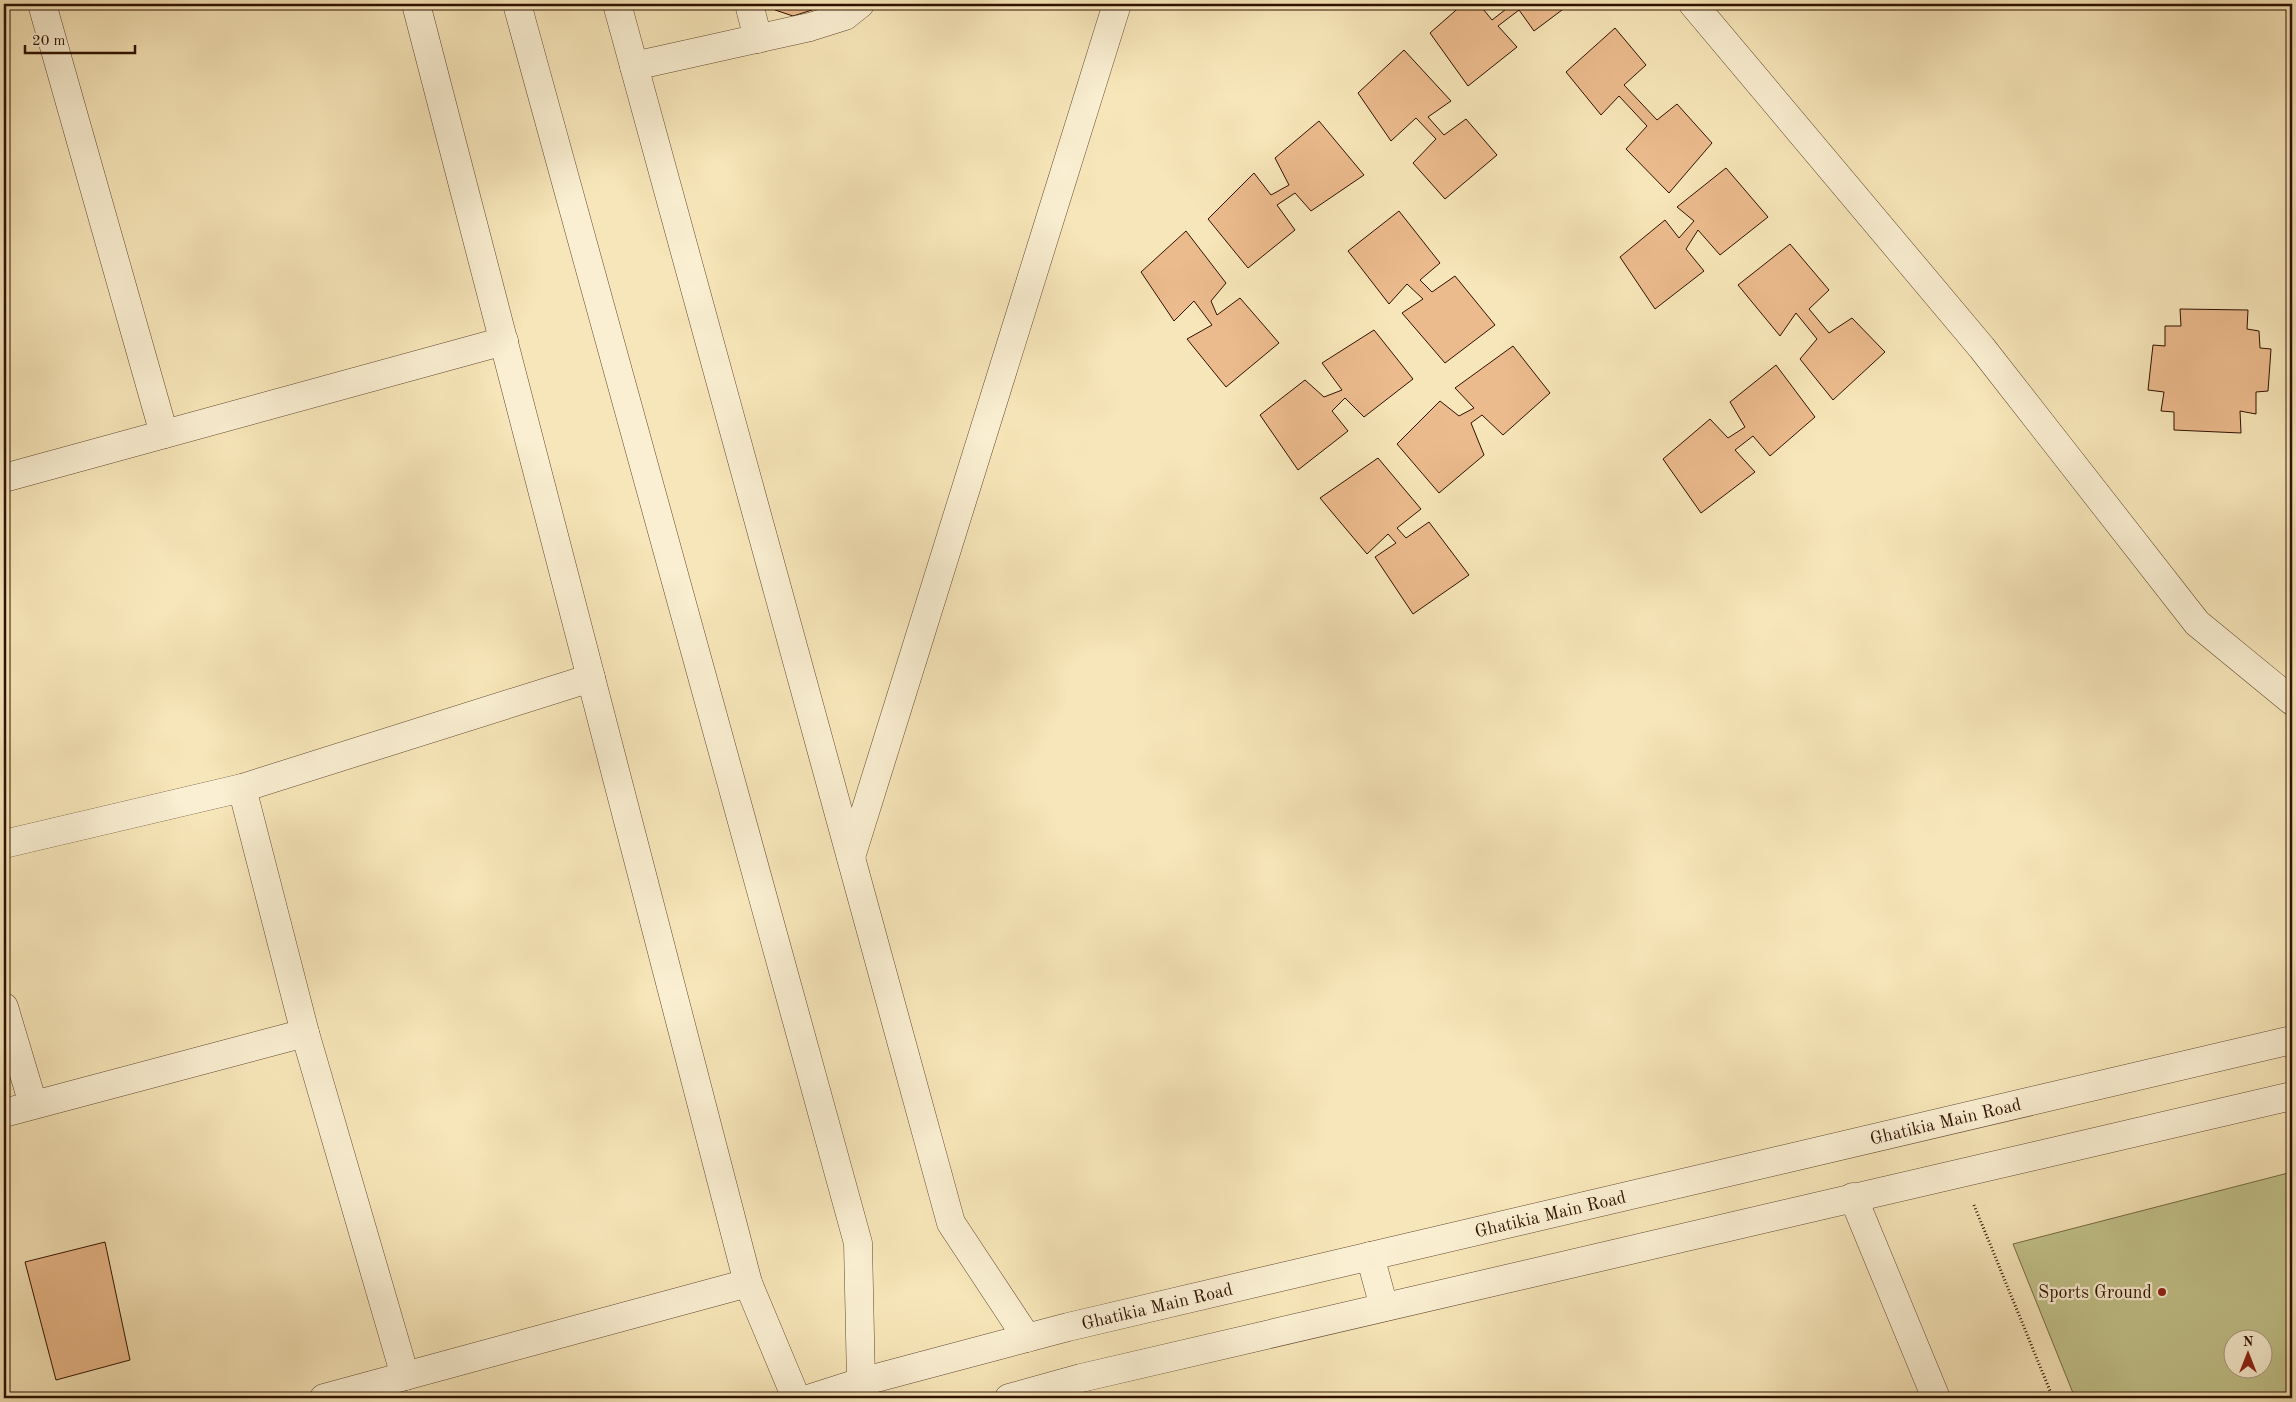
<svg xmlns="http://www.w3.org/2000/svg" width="2296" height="1402" viewBox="0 0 2296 1402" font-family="'Old Standard TT',serif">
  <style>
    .green { fill: #c2c38b; stroke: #786a46; fill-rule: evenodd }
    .building { fill: #ecbb8d; stroke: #2f1101 }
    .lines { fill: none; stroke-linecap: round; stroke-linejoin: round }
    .minor-casing { stroke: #61462f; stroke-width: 29 }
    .path { stroke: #2f1101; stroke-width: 3; stroke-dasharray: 1 2.5; stroke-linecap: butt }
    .minor { stroke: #faefd2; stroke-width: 28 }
    .poi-dot { fill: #8f2418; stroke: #faefd2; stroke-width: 2 }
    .labels { text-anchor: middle; stroke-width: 4.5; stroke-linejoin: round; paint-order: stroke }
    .street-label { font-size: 18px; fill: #2f1101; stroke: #faefd2 }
    .poi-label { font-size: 18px; fill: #2f1101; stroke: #faefd2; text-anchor: end }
  </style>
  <rect width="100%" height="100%" fill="#f7e6b9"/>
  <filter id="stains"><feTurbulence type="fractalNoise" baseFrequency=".004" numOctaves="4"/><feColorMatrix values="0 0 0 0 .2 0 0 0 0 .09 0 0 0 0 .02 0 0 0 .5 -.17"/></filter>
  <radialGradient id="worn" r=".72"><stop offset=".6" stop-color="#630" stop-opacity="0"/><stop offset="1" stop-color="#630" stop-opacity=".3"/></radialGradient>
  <path class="green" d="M 2292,1172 L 2292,1398 L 2075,1398 L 2013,1244 ZM 2234,1340 L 2264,1340 L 2264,1370 L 2234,1370 Z"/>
  <path class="building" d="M 771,4 L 822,4 L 812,10 L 793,16 L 775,10 Z
    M 1463,4 L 1479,4 L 1492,20 L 1510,6 L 1508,4 L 1570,4 L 1534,31 L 1519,10 L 1498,26 L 1517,47 L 1468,86 L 1430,33 Z
    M 1615,28 L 1646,65 L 1624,85 L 1657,120 L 1677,104 L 1712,143 L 1669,193 L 1626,149 L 1647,126 L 1619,96 L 1601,115 L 1566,72 Z
    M 1404,50 L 1451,101 L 1428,117 L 1444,135 L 1466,119 L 1497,155 L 1445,199 L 1413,163 L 1436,139 L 1416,118 L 1391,141 L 1358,93 Z
    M 1319,121 L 1364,175 L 1311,211 L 1295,193 L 1277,205 L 1295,230 L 1248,268 L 1208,219 L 1254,173 L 1271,195 L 1289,185 L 1275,158 Z
    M 1726,168 L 1768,217 L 1720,255 L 1698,230 L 1686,249 L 1704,271 L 1655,309 L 1620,257 L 1665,220 L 1679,238 L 1694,221 L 1677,207 Z
    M 1399,211 L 1440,263 L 1420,280 L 1432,292 L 1455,276 L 1495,325 L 1445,363 L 1402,313 L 1423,299 L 1407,284 L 1389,304 L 1348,251 Z
    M 1186,231 L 1226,283 L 1211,301 L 1217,315 L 1240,298 L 1279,343 L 1226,387 L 1187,339 L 1212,325 L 1194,301 L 1174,321 L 1141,272 Z
    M 1790,244 L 1829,290 L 1809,309 L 1829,333 L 1852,318 L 1885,352 L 1833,400 L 1800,359 L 1817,339 L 1796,313 L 1780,336 L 1738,285 Z
    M 2180,309 L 2248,310 L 2247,329 L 2259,331 L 2260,348 L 2271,349 L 2268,391 L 2256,392 L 2256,414 L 2240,411 L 2241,433 L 2174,430 L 2174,412 L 2161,411 L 2164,392 L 2148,390 L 2153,345 L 2165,346 L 2165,326 L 2181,326 Z
    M 1374,330 L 1413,379 L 1364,417 L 1345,398 L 1332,411 L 1348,431 L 1298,470 L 1260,415 L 1305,380 L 1324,397 L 1342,390 L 1322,363 Z
    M 1513,346 L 1550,393 L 1503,435 L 1482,415 L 1471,423 L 1484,455 L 1439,493 L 1397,444 L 1440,401 L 1459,416 L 1474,408 L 1455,388 Z
    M 1776,365 L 1815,417 L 1770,456 L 1753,436 L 1735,450 L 1755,472 L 1701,513 L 1663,459 L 1710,419 L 1728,438 L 1745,427 L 1730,402 Z
    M 1378,458 L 1421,509 L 1397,528 L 1406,538 L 1429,522 L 1469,575 L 1413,614 L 1375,557 L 1396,543 L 1388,534 L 1367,554 L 1320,498 Z
    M 105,1242 L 130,1360 L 56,1380 L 25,1262 Z"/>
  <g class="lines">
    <g class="minor-casing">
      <g id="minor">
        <path d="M 42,4 L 164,434"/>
        <path d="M 416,4 L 748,1283"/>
        <path d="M 517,4 L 858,1243 L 861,1382"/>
        <path d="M 617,4 L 951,1223 L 1027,1338"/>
        <path d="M 749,4 L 758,39"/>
        <path d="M 1693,4 L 1982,348 L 2197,623 L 2292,701"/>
        <path d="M 634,66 L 810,27 L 845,16 L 860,4"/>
        <path d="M 4,478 L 504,341"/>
        <path d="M 242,788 L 305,1033"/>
        <path d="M 4,844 L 242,788 L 591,678"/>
        <path d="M 851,857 L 1117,4"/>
        <path d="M 4,1007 L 33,1104"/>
        <path d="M 4,1113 L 305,1033 L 405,1376"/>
        <path d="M 1853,1197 L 1936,1398"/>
        <path d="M 1370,1256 L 1384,1307"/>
        <path d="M 324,1398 L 748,1283 L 796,1398"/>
        <path id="s1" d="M 811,1398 L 861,1382 L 1068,1327 L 2292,1040"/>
        <path d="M 1009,1398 L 1081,1378 L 2292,1096"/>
      </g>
    </g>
    <path class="path" d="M 1974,1205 L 2053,1398"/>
    <use href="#minor" class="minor"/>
  </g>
  <circle class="poi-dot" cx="2162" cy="1292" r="5"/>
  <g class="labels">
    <g class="street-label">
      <text dy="6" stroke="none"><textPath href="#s1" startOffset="1168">Ghatikia Main Road</textPath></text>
      <text dy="6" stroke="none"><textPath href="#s1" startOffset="762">Ghatikia Main Road</textPath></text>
      <text dy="6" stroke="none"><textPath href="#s1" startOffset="358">Ghatikia Main Road</textPath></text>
    </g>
    <g class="poi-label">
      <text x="2152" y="1298">Sports Ground</text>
    </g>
  </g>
  <rect width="2296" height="1402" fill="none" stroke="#f7e6b9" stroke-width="20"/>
  <rect x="5" y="5" width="2286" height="1392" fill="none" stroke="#2f1101" stroke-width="2.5"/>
  <rect x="10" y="10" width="2276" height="1382" fill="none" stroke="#2f1101"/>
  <g transform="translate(2248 1354)"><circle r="24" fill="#faefd2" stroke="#a9967e"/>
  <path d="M0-4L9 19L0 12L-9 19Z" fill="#8f2418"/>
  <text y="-8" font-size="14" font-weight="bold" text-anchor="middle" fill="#2f1101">N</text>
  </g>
  <path d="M25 45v8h110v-8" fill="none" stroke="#2f1101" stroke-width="2.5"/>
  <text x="32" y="45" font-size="15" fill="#2f1101" stroke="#faefd2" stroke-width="4" paint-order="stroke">20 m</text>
  <rect width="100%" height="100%" filter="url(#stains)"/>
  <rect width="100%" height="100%" fill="url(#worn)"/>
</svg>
